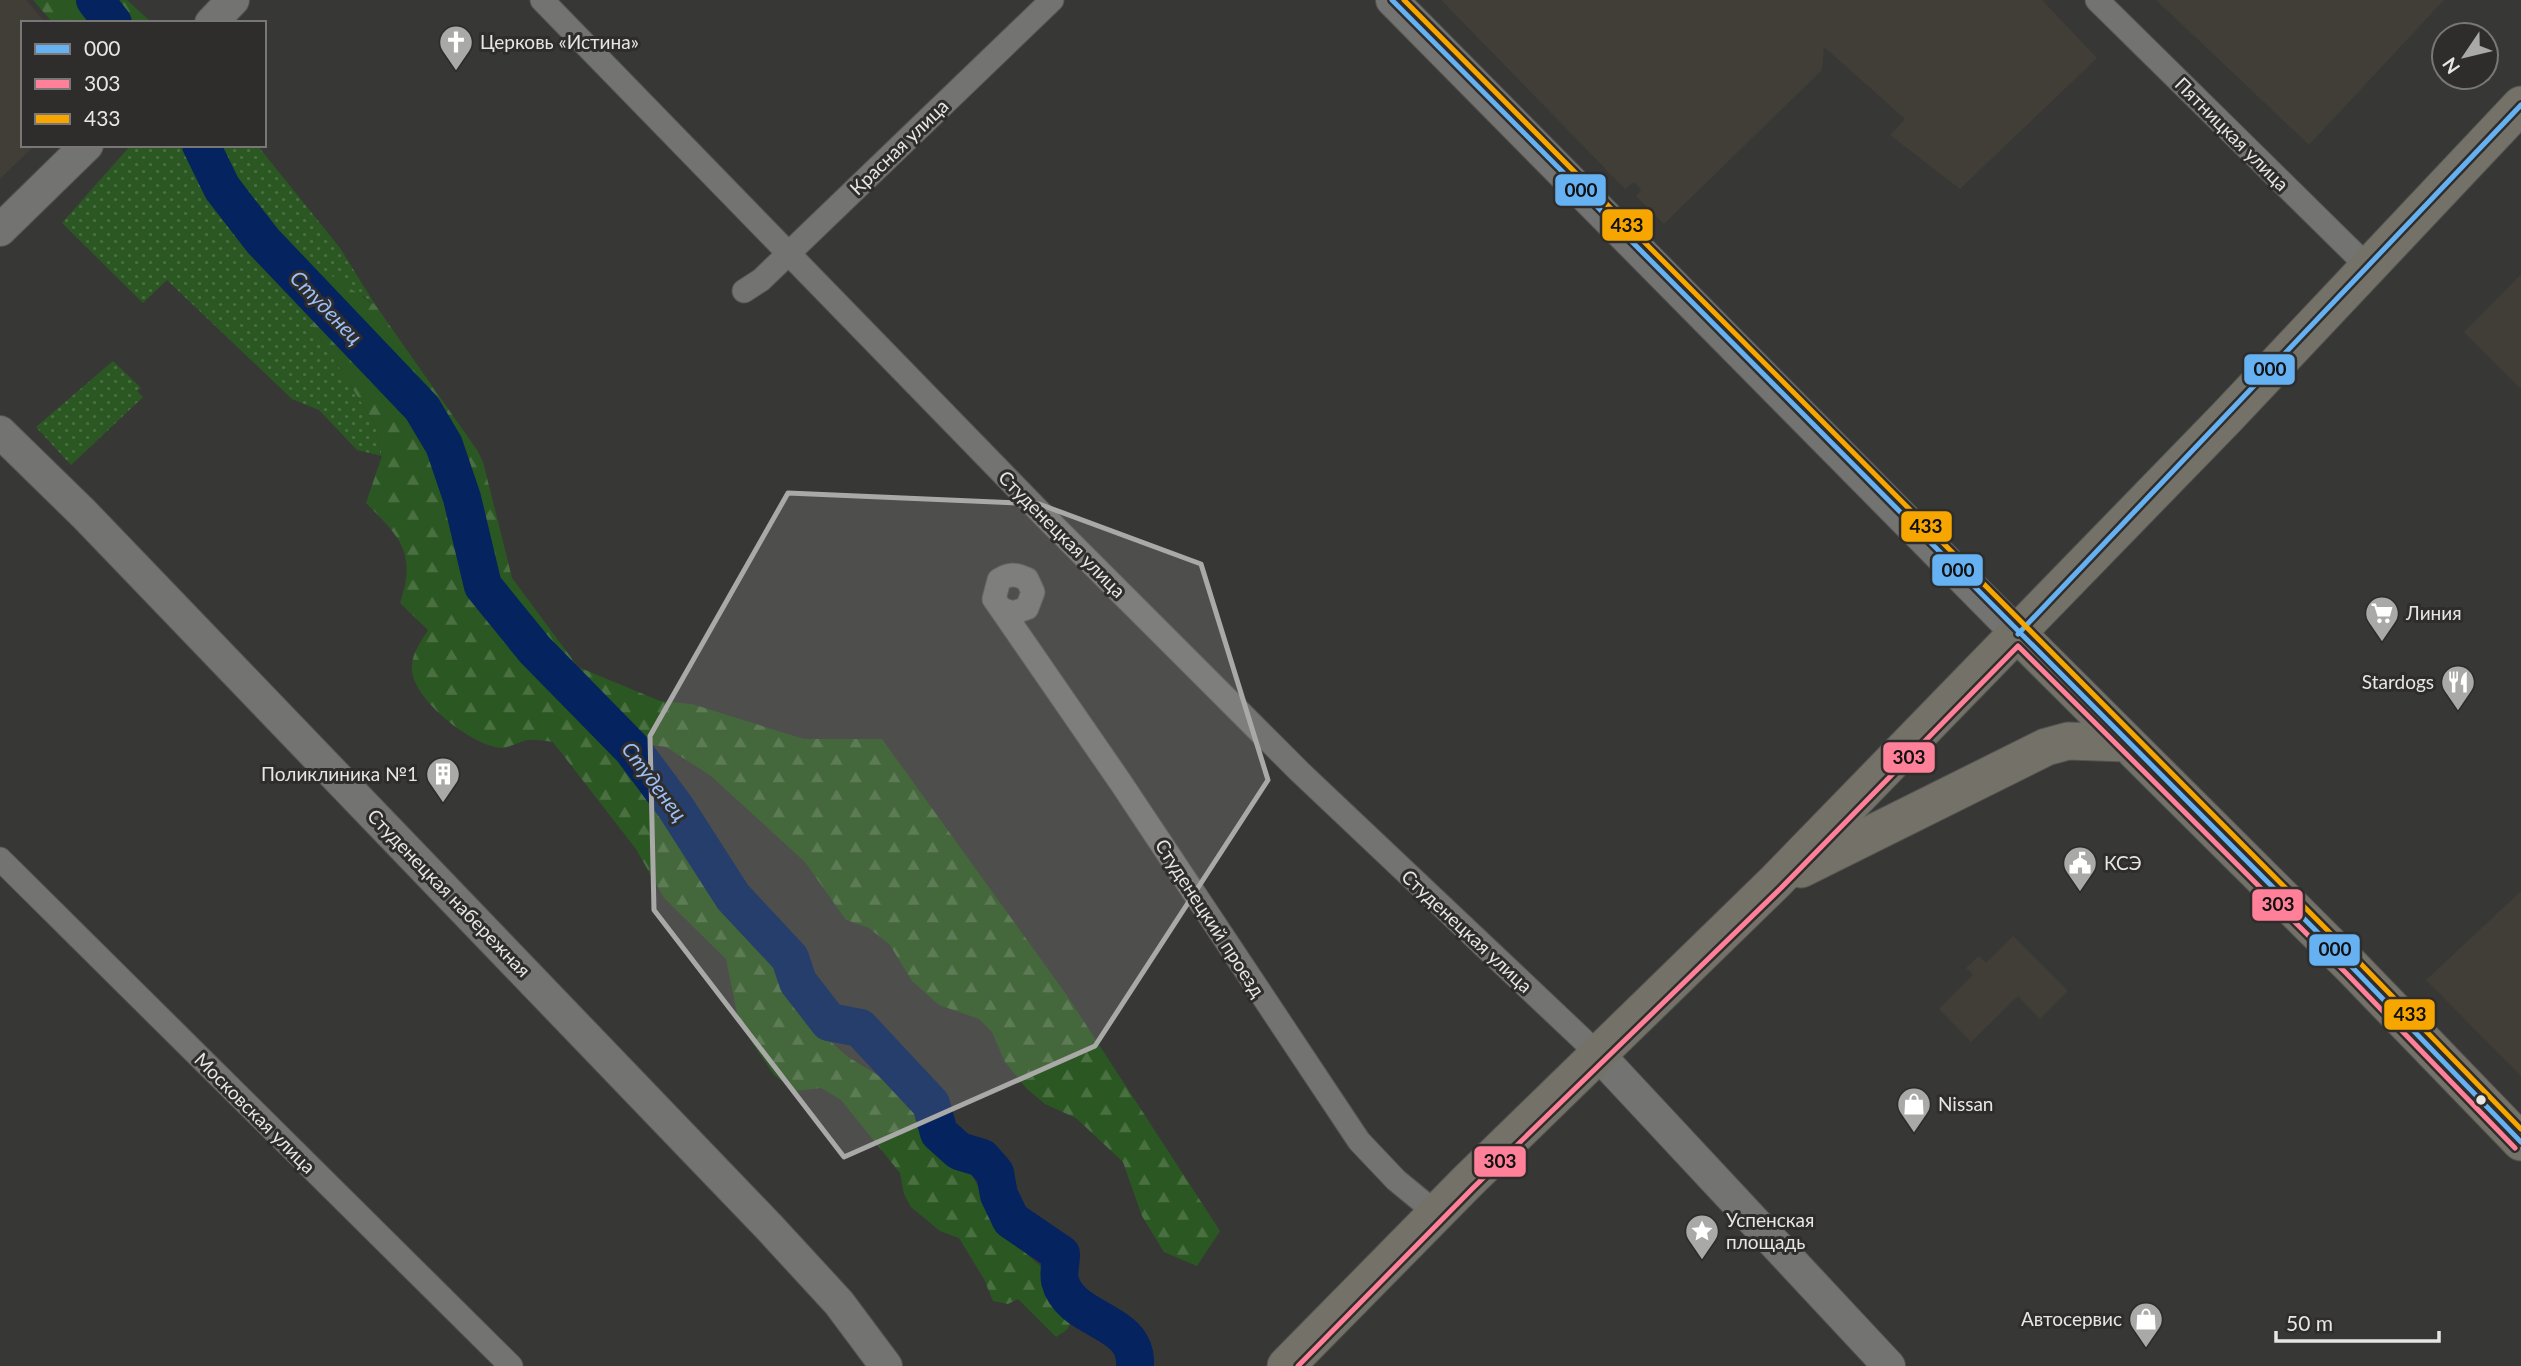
<svg xmlns="http://www.w3.org/2000/svg" width="2521" height="1366" viewBox="0 0 2521 1366" font-family="Lato,sans-serif">
  <style>
    .built { fill: #403e36 }
    .grass { fill: url(#grass-dots) }
    .forest { fill: url(#forest-firs) }
    .lines { fill: none; stroke-linecap: round; stroke-linejoin: round }
    .river { stroke: #05235e; stroke-width: 38 }
    .street-casing { stroke: #535351; stroke-width: 25 }
    .secondary-casing { stroke: #535351; stroke-width: 34 }
    .primary-casing { stroke: #535351; stroke-width: 39 }
    .street { stroke: #737372; stroke-width: 23 }
    .secondary { stroke: #737372; stroke-width: 32 }
    .primary { stroke: #747268; stroke-width: 37 }
    .bus-1-casing { stroke: #2e2d2b; stroke-width: 10 }
    .bus-2-casing { stroke: #2e2d2b; stroke-width: 10 }
    .bus-3-casing { stroke: #2e2d2b; stroke-width: 10 }
    .bus-1 { stroke: #66b1f2; stroke-width: 5 }
    .bus-2 { stroke: #ff8098; stroke-width: 5 }
    .bus-3 { stroke: #f7a600; stroke-width: 5 }
    .marked { fill: #a9a9a7; fill-opacity: 0.2; stroke: #a9a9a7; stroke-width: 5; stroke-linejoin: round }
    .bus-dot { fill: #e6e6e4; stroke: #2e2d2b; stroke-width: 2.5 }
    .labels { text-anchor: middle; stroke-width: 6; stroke-linejoin: round; paint-order: stroke }
    .poi-label { font-size: 19px; fill: #e6e6e4; stroke: #2e2d2b; text-anchor: start }
    .street-label { font-size: 19px; fill: #e6e6e4; stroke: #2e2d2b }
    .water-label { font-size: 21px; font-style: italic; fill: #9cbff9; stroke: #2e2d2b }
    .line-badge { stroke: #2e2d2b; stroke-width: 2.5 }
    .pale-badge-label { font-size: 19px; text-anchor: middle; font-weight: bold; fill: #111 }
  </style>
  <defs>
    <pattern id="grass-dots" width="8" height="8" patternUnits="userSpaceOnUse" patternTransform="scale(1.75)"><rect width="8" height="8" fill="#2b5822"/><path d="M2 2h.1M6 6h.1" fill="none" stroke="#4a7042" stroke-width="1.8" stroke-linecap="round"/></pattern>
    <pattern id="forest-firs" width="22" height="20" patternUnits="userSpaceOnUse" patternTransform="scale(1.75)"><rect width="22" height="20" fill="#2b5822"/><path d="M5 1l3.5 6h-7zM16 11l3.5 6h-7z" fill="#4a7042"/></pattern>
  </defs>
  <rect width="100%" height="100%" fill="#373736"/>
  <path class="built" d="M 0,0 L 26,0 L 46,23 L 23,23 L 23,145 L 35,145 L 0,179 Z
    M 1441,0 L 2042,0 L 2097,58 L 1960,189 L 1890,135 L 1905,119 L 1824,47 L 1822,70 L 1664,224 L 1636,196 L 1641,190 L 1634,182 L 1625,189 Z
    M 2156,0 L 2444,0 L 2309,145 Z
    M 2521,274 L 2521,389 L 2464,332 Z
    M 2521,891 L 2521,1076 L 2426,980 Z
    M 2013,936 L 2068,991 L 2040,1019 L 2018,996 L 1971,1042 L 1939,1009 L 1973,975 L 1966,968 L 1979,956 L 1986,963 Z"/>
  <path class="grass" d="M 131,145 L 257,145 L 340,248 L 376,306 L 363,296 L 298,303 L 375,424 L 382,456 L 357,450 L 319,410 L 292,399 L 167,280 L 143,303 L 62,223 Z
    M 113,361 L 141,388 L 137,391 L 143,397 L 71,465 L 36,427 Z"/>
  <path class="forest" d="M 33,0 L 127,0 L 152,23 L 53,23 Z
    M 316,265 L 376,306 L 477,450 L 483,462 L 512,578 L 578,667 L 660,701 L 692,704 L 804,739 L 882,739 L 1066,994 L 1220,1231 L 1197,1266 L 1164,1252 L 1142,1216 L 1123,1162 L 1076,1118 L 1045,1104 L 1027,1089 L 1005,1062 L 992,1032 L 979,1019 L 939,1005 L 912,981 L 890,945 L 869,928 L 846,920 L 805,862 L 711,776 L 666,747 L 638,743 L 630,758 L 633,775 L 764,945 L 812,1025 L 848,1057 L 884,1079 L 966,1164 L 1002,1232 L 1048,1273 L 1073,1314 L 1068,1329 L 1056,1337 L 1018,1299 L 1008,1304 L 993,1301 L 984,1279 L 959,1238 L 940,1231 L 911,1207 L 904,1194 L 900,1173 L 841,1100 L 821,1088 L 795,1091 L 774,1075 L 739,1023 L 726,959 L 664,898 L 636,849 L 553,742 C 545,741 535,739 527,740 C 519,742 508,748 501,748 C 471,745 413,700 412,669 C 411,654 421,642 428,630 L 400,603 C 417,553 400,537 366,503 L 382,456 L 375,424 L 298,303 L 294,277 L 302,267 Z"/>
  <g class="lines">
    <path class="river" d="M 95,0 L 113,23
      M 201,145 L 222,188 L 263,241 L 422,408 L 444,445 L 462,498 L 483,586 L 535,650 L 632,749 L 676,808 L 733,897 L 790,958 L 798,982 L 829,1022 L 860,1028 L 931,1104 L 939,1133 L 959,1151 L 982,1158 L 995,1173 L 999,1195 L 1011,1220 L 1061,1254 C 1061,1262 1058,1274 1060,1281 C 1071,1323 1138,1318 1135,1366"/>
    <g class="street-casing">
      <path id="street" d="M 542,0 L 1045,517 L 1300,772 L 1597,1053
        M 2097,0 L 2368,267
        M 744,291 L 761,280 L 1052,0
        M 1001,609 L 1013,613 L 1027,608 L 1033,592 L 1027,579 C 1015,574 1010,573 999,580 L 994,599 L 1001,609 L 1121,783 L 1359,1141 L 1396,1180 L 1436,1213
        M 0,859 L 511,1366"/>
    </g>
    <g class="secondary-casing">
      <path id="secondary" d="M 1392,0 L 2018,634
        M 211,23 L 233,0
        M 0,230 L 87,145
        M 0,432 L 84,514 L 770,1228 L 839,1303 L 886,1366
        M 1597,1053 L 1889,1366"/>
    </g>
    <g class="primary-casing">
      <path id="primary" d="M 2018,634 L 2352,967 L 2521,1142
        M 1801,869 L 2046,747 L 2068,741 L 2127,743
        M 1286,1366 L 1467,1182 L 1775,882 L 2226,418 L 2521,105"/>
    </g>
    <use href="#street" class="street"/>
    <use href="#secondary" class="secondary"/>
    <use href="#primary" class="primary"/>
    <g class="bus-1-casing">
      <path id="bus-1" d="M 1392,0 L 2352,967 L 2521,1142
        M 2018,634 L 2521,105"/>
    </g>
    <g class="bus-2-casing">
      <path id="bus-2" d="M 1298,1366 L 1473,1188 L 1781,888 L 2018,646 L 2346,973 L 2515,1148"/>
    </g>
    <g class="bus-3-casing">
      <path id="bus-3" d="M 1404,0 L 2358,961 L 2521,1129"/>
    </g>
    <use href="#bus-1" class="bus-1"/>
    <use href="#bus-2" class="bus-2"/>
    <use href="#bus-3" class="bus-3"/>
  </g>
  <path class="marked" d="M 788,493 L 1039,504 L 1201,564 L 1268,780 L 1095,1046 L 844,1157 L 654,910 L 650,736 Z"/>
  <defs>
    <g id="church-pin" transform="scale(1.75)"><path d="M0 17L-7.5 6A9.5 9.5 0 1 1 7.5 6Z" fill="#a9a9a7" stroke="#2e2d2b"/><path d="M-1.2-6h2.4v3.5h3.3v2.4h-3.3V6h-2.4V-.1h-3.3v-2.4h3.3Z" fill="#fff"/></g>
    <g id="supermarket-pin" transform="scale(1.75)"><path d="M0 17L-7.5 6A9.5 9.5 0 1 1 7.5 6Z" fill="#a9a9a7" stroke="#2e2d2b"/><path d="M-6-5.5h2.5l.6 2H6L4.5 2H-2.5L-4.4-4H-6ZM-1.5 3.2a1.3 1.3 0 1 0 .1 0ZM3 3.2a1.3 1.3 0 1 0 .1 0Z" fill="#fff"/></g>
    <g id="restaurant-pin" transform="scale(1.75)"><path d="M0 17L-7.5 6A9.5 9.5 0 1 1 7.5 6Z" fill="#a9a9a7" stroke="#2e2d2b"/><path d="M-5-6h1v4h1v-4h1v4h1v-4h1v5L-1.5 .5V6h-2V.5L-5-1ZM5-6V6H3V1.5H1.5Q1.5-4 5-6Z" fill="#fff"/></g>
    <g id="building-pin" transform="scale(1.75)"><path d="M0 17L-7.5 6A9.5 9.5 0 1 1 7.5 6Z" fill="#a9a9a7" stroke="#2e2d2b"/><path d="M-4-6H4V6H1V3H-1V6H-4ZM-2.5-4.3h1.7v1.8h-1.7ZM.8-4.3h1.7v1.8H.8ZM-2.5-1h1.7V.8h-1.7ZM.8-1h1.7V.8H.8Z" fill="#fff"/></g>
    <g id="civic-pin" transform="scale(1.75)"><path d="M0 17L-7.5 6A9.5 9.5 0 1 1 7.5 6Z" fill="#a9a9a7" stroke="#2e2d2b"/><path d="M-.6-6.5H3V-4.5H.6V-3L4-1V1h2V6H-6V1h2V-1L-.6-3ZM-1.2 2.5V6h2.4V2.5Z" fill="#fff"/></g>
    <g id="shop-pin" transform="scale(1.75)"><path d="M0 17L-7.5 6A9.5 9.5 0 1 1 7.5 6Z" fill="#a9a9a7" stroke="#2e2d2b"/><path d="M-5-2.5h2.3a2.7 3.5 0 0 1 5.4 0H5L5.5 6h-11ZM-1.5-2.5h3a1.5 2.3 0 0 0-3 0Z" fill="#fff"/></g>
    <g id="sight-pin" transform="scale(1.75)"><path d="M0 17L-7.5 6A9.5 9.5 0 1 1 7.5 6Z" fill="#a9a9a7" stroke="#2e2d2b"/><path d="M0-6L1.8-2.2L6-1.7L2.9 1.2L3.7 5.4L0 3.3L-3.7 5.4L-2.9 1.2L-6-1.7L-1.8-2.2Z" fill="#fff"/></g>
  </defs>
  <g fill-rule="evenodd">
    <use href="#church-pin" x="456" y="42"/>
    <use href="#supermarket-pin" x="2382" y="613"/>
    <use href="#restaurant-pin" x="2458" y="682"/>
    <use href="#building-pin" x="443" y="774"/>
    <use href="#civic-pin" x="2080" y="863"/>
    <use href="#shop-pin" x="1914" y="1104"/>
    <use href="#sight-pin" x="1702" y="1231"/>
    <use href="#shop-pin" x="2146" y="1319"/>
  </g>
  <circle class="bus-dot" cx="2481" cy="1100" r="6"/>
  <g class="labels">
    <g class="poi-label">
      <text x="480" y="49">Церковь «Истина»</text>
      <text x="2406" y="620">Линия</text>
      <text x="2434" y="689" text-anchor="end">Stardogs</text>
      <text x="418" y="781" text-anchor="end">Поликлиника №1</text>
      <text x="2104" y="870">КСЭ</text>
      <text x="1938" y="1111">Nissan</text>
      <text x="1726" y="1227">Успенская<tspan x="1726" dy="22">площадь</tspan></text>
      <text x="2122" y="1326" text-anchor="end">Автосервис</text>
    </g>
    <g class="street-label">
      <text transform="translate(2232 134) rotate(45)" y="7">Пятницкая улица</text>
      <text transform="translate(899 147) rotate(-44)" y="7">Красная улица</text>
      <text transform="translate(1062 534) rotate(45)" y="7">Студенецкая улица</text>
      <text transform="translate(449 893) rotate(46)" y="7">Студенецкая набережная</text>
      <text transform="translate(1210 918) rotate(57)" y="7">Студенецкий проезд</text>
      <text transform="translate(1467 931) rotate(43)" y="7">Студенецкая улица</text>
      <text transform="translate(255 1113) rotate(45)" y="7">Московская улица</text>
    </g>
    <g class="water-label">
      <text transform="translate(326 308) rotate(46)" y="7">Студенец</text>
      <text transform="translate(654 782) rotate(53)" y="7">Студенец</text>
    </g>
  </g>
  <g class="line-badge">
    <rect x="1554" y="173" width="53" height="34" rx="7" fill="#66b1f2"/>
    <rect x="1601" y="208" width="53" height="34" rx="7" fill="#f7a600"/>
    <rect x="2243" y="353" width="53" height="33" rx="7" fill="#66b1f2"/>
    <rect x="1900" y="510" width="53" height="33" rx="7" fill="#f7a600"/>
    <rect x="1931" y="553" width="53" height="34" rx="7" fill="#66b1f2"/>
    <rect x="1882" y="741" width="54" height="33" rx="7" fill="#ff8098"/>
    <rect x="2251" y="888" width="53" height="34" rx="7" fill="#ff8098"/>
    <rect x="2308" y="933" width="53" height="34" rx="7" fill="#66b1f2"/>
    <rect x="2383" y="998" width="53" height="33" rx="7" fill="#f7a600"/>
    <rect x="1473" y="1145" width="54" height="33" rx="7" fill="#ff8098"/>
  </g>
  <g class="pale-badge-label">
    <text x="1581" y="197">000</text>
    <text x="1627" y="232">433</text>
    <text x="2270" y="376">000</text>
    <text x="1926" y="533">433</text>
    <text x="1958" y="577">000</text>
    <text x="1909" y="764">303</text>
    <text x="2278" y="911">303</text>
    <text x="2335" y="956">000</text>
    <text x="2410" y="1021">433</text>
    <text x="1500" y="1168">303</text>
  </g>
  <rect x="21" y="21" width="245" height="126" fill="#2e2d2b" stroke="#787775" stroke-width="2"/>
  <rect x="35" y="44" width="35" height="10" fill="#66b1f2" stroke="#787775" stroke-width="2"/>
  <text x="84" y="56" font-size="21" fill="#e6e6e4">000</text>
  <rect x="35" y="79" width="35" height="10" fill="#ff8098" stroke="#787775" stroke-width="2"/>
  <text x="84" y="91" font-size="21" fill="#e6e6e4">303</text>
  <rect x="35" y="114" width="35" height="10" fill="#f7a600" stroke="#787775" stroke-width="2"/>
  <text x="84" y="126" font-size="21" fill="#e6e6e4">433</text>
  <g transform="translate(2465 56) rotate(235)"><circle r="33" fill="#2e2d2b" stroke="#787775" stroke-width="2"/>
  <path d="M0-5L12 26L0 18L-12 26Z" fill="#a9a9a7"/>
  <text y="-10" font-size="19" font-weight="bold" text-anchor="middle" fill="#e6e6e4">N</text>
  </g>
  <path d="M2276 1331v10h163v-10" fill="none" stroke="#e6e6e4" stroke-width="3.5"/>
  <text x="2286" y="1331" font-size="21" fill="#e6e6e4" stroke="#2e2d2b" stroke-width="5" paint-order="stroke">50 m</text>
</svg>
